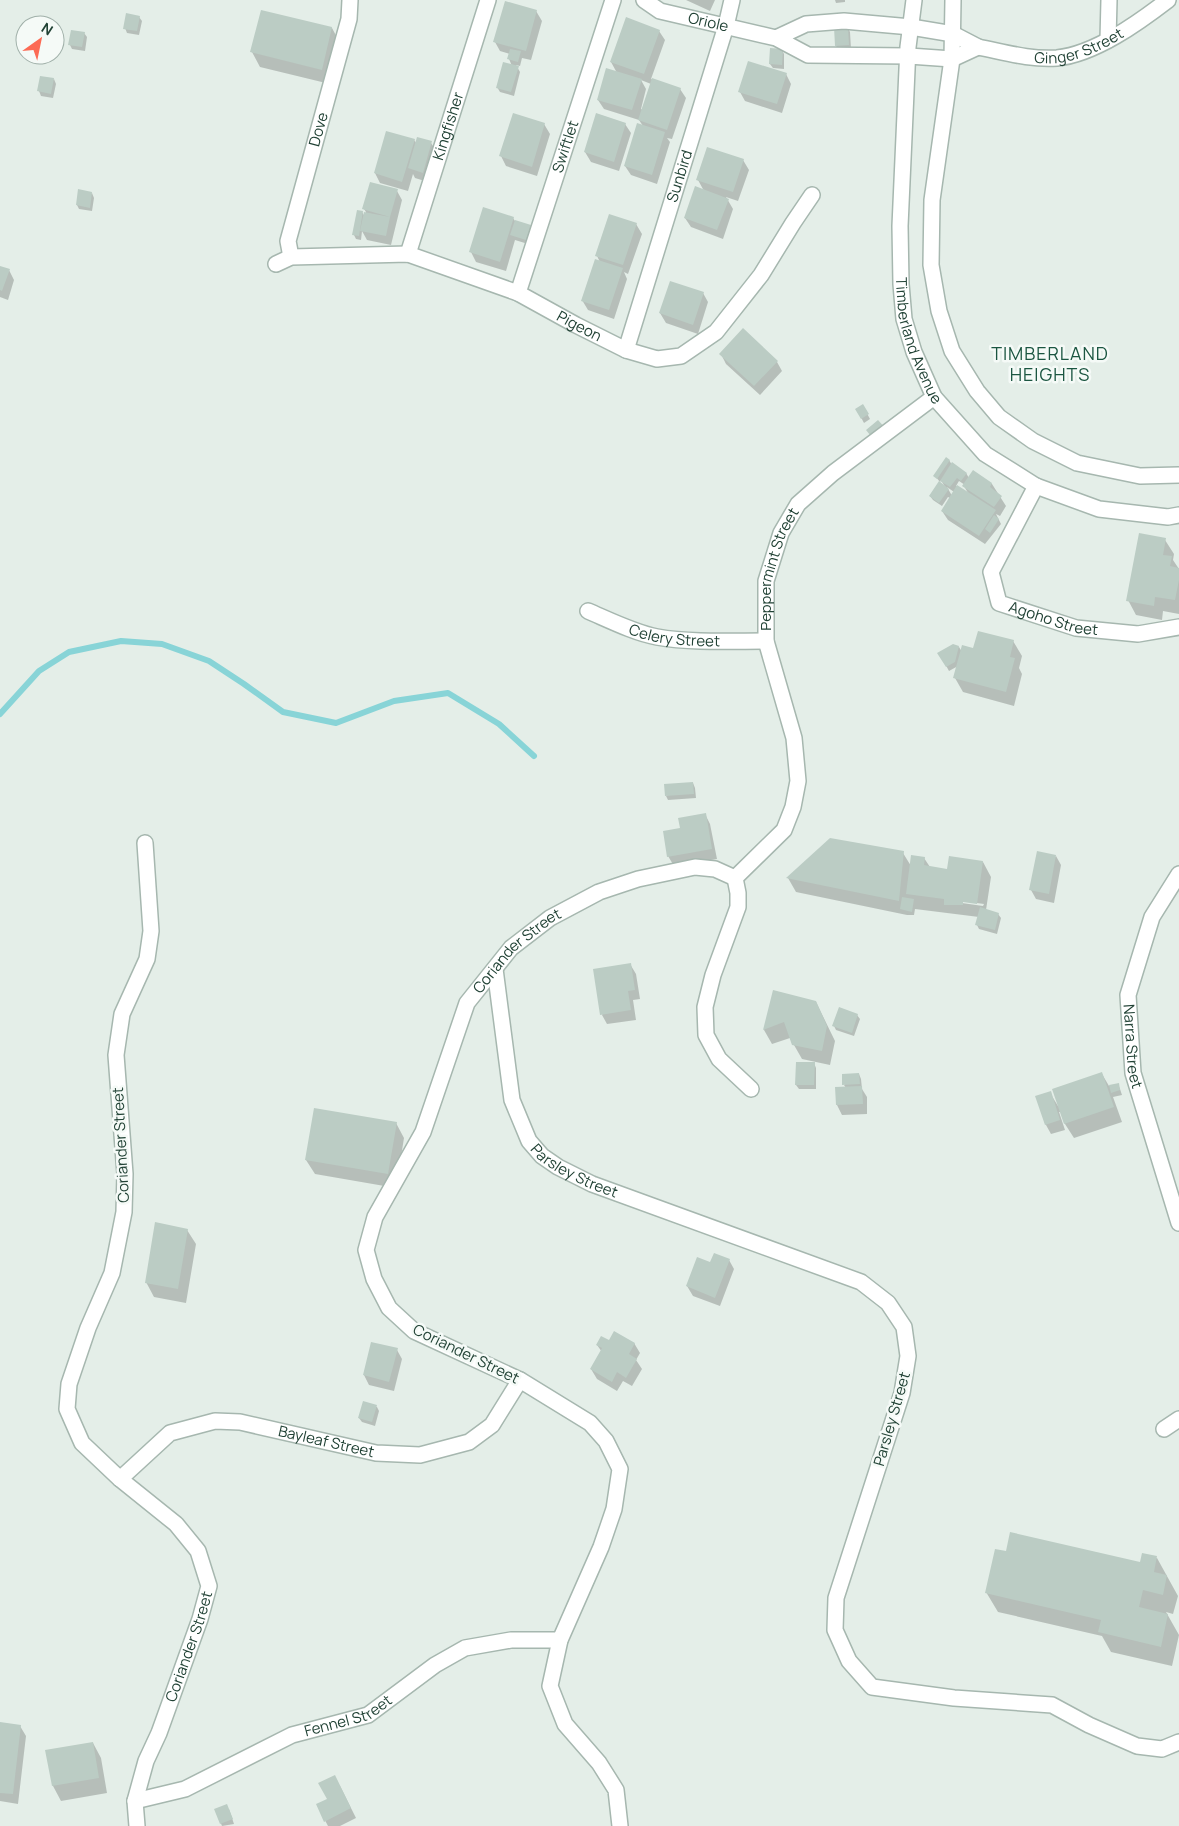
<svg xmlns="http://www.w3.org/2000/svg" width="1179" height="1826" viewBox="0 0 1179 1826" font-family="Manrope,sans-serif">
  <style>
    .shadow { fill: #0003; fill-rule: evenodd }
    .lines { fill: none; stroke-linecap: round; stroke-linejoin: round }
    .stream { stroke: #88d4d7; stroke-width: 6 }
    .building { fill: #bbccc4 }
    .minor-casing { stroke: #a6b7af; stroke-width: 18 }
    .minor { stroke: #fff; stroke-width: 15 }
    .labels { text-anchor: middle; stroke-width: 5; stroke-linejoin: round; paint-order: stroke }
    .street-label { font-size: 15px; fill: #214235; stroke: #f5faf7 }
    .quarter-label { font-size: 18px; letter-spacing: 1px; fill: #1b5641; stroke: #f5faf7 }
  </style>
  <rect width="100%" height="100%" fill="#e4eee8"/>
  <path class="shadow" d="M 686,0 L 715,0 L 710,11 Z
    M 835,0 L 845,0 L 845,2 L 836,3 Z
    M 536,11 L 542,21 L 531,60 L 522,58 L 520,66 L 516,65 L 520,72 L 514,96 L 500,92 L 497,87 L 512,66 L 509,59 L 510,54 L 500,51 L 495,42 Z
    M 139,17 L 142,21 L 139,35 L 127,33 L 125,28 Z
    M 332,28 L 340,43 L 330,84 L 260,67 L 252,52 Z
    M 848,28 L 850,32 L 851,49 L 839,50 L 836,46 Z
    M 659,31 L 665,40 L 651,79 L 680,89 L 686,98 L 672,139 L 667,138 L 670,142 L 657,184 L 631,175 L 625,166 L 643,126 L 639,120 L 604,109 L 598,100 L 617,73 L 611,62 ZM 641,80 L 651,84 L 643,110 L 641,109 L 646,89 Z
    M 84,33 L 87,37 L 85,51 L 72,49 L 70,45 Z
    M 782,50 L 784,54 L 784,69 L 773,68 L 770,64 Z
    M 786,74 L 791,84 L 782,113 L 745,101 L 740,92 Z
    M 54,79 L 56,84 L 53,98 L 41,96 L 39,91 Z
    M 544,124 L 550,134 L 537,176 L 506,166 L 501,156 Z
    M 625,124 L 631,133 L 619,171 L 591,162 L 585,152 Z
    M 414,140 L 417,144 L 431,143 L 437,152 L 428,182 L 415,178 L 413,174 L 408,191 L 380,183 L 375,173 Z
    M 743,160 L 749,170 L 738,201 L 726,197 L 733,209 L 723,239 L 691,227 L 685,218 L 704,191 L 698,180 Z
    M 397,191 L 402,200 L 391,245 L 367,240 L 362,231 L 361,240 L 356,239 L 354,235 L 362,212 L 365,217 L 366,212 L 364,209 Z
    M 92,193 L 94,198 L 92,211 L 79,209 L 77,205 Z
    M 513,218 L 515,221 L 530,226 L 532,230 L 528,244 L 515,240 L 506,271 L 476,262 L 471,252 Z
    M 636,224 L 642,234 L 628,274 L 624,272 L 627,279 L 614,319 L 588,310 L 582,300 L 600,262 L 597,256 Z
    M 0,267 L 9,270 L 14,280 L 8,300 L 0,297 Z
    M 703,293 L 708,302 L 698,334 L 666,323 L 660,313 Z
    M 721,354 L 777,362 L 782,371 L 760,395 L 726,364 Z
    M 863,406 L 870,419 L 864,423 L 857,410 Z
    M 949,460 L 952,465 L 966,473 L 969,478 L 973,472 L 992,484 L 1006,506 L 1000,516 L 996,514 L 1001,524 L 985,544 L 948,520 L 942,511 L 950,498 L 948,497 L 942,506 L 933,500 L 930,496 L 945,487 L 941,480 L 940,482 L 935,476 ZM 959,481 L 965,485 L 964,486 L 968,493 L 956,486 ZM 947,487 L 954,492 L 952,496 L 951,494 Z
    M 1165,540 L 1174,554 L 1173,560 L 1179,569 L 1179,614 L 1163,611 L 1162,620 L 1136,615 L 1128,600 Z
    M 1013,641 L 1022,656 L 1019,668 L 1022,674 L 1014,706 L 963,692 L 955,678 L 958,666 L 949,671 L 939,653 L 959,647 L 962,652 Z
    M 693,783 L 695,788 L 696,798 L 668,800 L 666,796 Z
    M 705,814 L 710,824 L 717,859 L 674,866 L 668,856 L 681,829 Z
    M 903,853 L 911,866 L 924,858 L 930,867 L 948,870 L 983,862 L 991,877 L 986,910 L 998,914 L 1001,918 L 997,934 L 979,929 L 977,925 L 979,917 L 915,909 L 914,915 L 907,915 L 796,892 L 788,878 ZM 962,901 L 984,904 L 983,906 L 962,903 Z
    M 1056,856 L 1061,865 L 1054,903 L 1036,899 L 1031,890 Z
    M 630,964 L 636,974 L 640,999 L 633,1000 L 636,1020 L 607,1024 L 602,1015 Z
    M 774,991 L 816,1002 L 835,1041 L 830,1065 L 802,1059 L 790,1038 L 772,1044 L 764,1030 Z
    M 857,1015 L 860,1019 L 854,1036 L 836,1030 L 834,1026 Z
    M 814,1063 L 816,1068 L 816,1089 L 799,1089 L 796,1085 Z
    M 859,1074 L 861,1079 L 862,1089 L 867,1097 L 867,1114 L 842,1115 L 837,1105 L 836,1088 L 846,1088 L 844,1085 Z
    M 1102,1074 L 1109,1086 L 1118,1084 L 1120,1089 L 1122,1095 L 1113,1097 L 1122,1122 L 1074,1138 L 1065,1124 L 1061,1112 L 1059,1112 L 1065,1130 L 1051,1134 L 1046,1125 L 1037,1097 L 1050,1093 L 1058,1106 Z
    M 396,1123 L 404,1138 L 396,1188 L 315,1174 L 306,1160 Z
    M 187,1230 L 196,1244 L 186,1303 L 154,1297 L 146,1282 Z
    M 729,1260 L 734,1269 L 720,1306 L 693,1296 L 687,1286 L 711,1264 Z
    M 609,1341 L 634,1343 L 640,1353 L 636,1360 L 642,1369 L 632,1386 L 623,1381 L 617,1391 L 597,1379 L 591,1369 L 602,1352 L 597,1345 Z
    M 397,1350 L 402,1359 L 394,1391 L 369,1385 L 364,1375 Z
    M 364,1403 L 377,1407 L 379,1411 L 375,1426 L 362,1422 L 359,1418 Z
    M 1157,1558 L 1178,1596 L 1173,1614 L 1166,1612 L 1179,1635 L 1172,1666 L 1111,1652 L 1102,1636 L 998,1612 L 986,1592 L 1140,1564 Z
    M 0,1724 L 20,1726 L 26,1736 L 18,1804 L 0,1801 Z
    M 93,1743 L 101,1758 L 107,1793 L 61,1801 L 53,1786 L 46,1751 Z
    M 340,1786 L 356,1818 L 340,1826 L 328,1826 L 317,1805 L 328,1800 Z
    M 215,1809 L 229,1809 L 234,1824 L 222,1826 Z"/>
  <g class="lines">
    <path class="stream" d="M 0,714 L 39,671 L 69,652 L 121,641 L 162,644 L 209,661 L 244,684 L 283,712 L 336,723 L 394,701 L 448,693 L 499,724 L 534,756"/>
  </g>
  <path class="building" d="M 505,1 L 537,10 L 526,51 L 493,42 Z
    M 261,10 L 332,27 L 322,70 L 250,52 Z
    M 126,13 L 140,16 L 137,31 L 123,29 Z
    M 626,17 L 660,30 L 644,74 L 610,62 Z
    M 834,27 L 848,27 L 849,45 L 835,46 Z
    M 71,30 L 85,32 L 82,47 L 68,45 Z
    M 770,48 L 783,49 L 782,65 L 769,64 Z
    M 510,49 L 521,51 L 518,62 L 507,59 Z
    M 748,61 L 787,73 L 777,104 L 738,92 Z
    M 503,62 L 519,66 L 511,92 L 496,88 Z
    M 606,68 L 642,79 L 632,110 L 597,100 Z
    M 40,76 L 54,78 L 51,94 L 37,91 Z
    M 652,78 L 681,88 L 667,130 L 638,120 Z
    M 513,113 L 545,123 L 532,167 L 499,156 Z
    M 596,113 L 626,123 L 614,162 L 584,152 Z
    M 637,123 L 665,132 L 652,175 L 624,166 Z
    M 386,131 L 415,139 L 402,182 L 374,173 Z
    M 417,137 L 432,141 L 423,173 L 408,168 Z
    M 707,147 L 744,159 L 733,192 L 696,180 Z
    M 370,182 L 398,189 L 390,217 L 362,209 Z
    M 695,186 L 729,199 L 717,230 L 684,218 Z
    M 78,189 L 92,192 L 90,208 L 76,205 Z
    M 483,207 L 514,217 L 500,262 L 469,252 Z
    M 357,210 L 363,211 L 359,236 L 352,235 Z
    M 364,212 L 390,217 L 386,236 L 360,231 Z
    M 609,214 L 637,223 L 623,265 L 595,256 Z
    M 515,220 L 531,225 L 526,240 L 510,235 Z
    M 595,259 L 623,268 L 609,310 L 581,301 Z
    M 0,266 L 10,269 L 2,291 L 0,290 Z
    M 670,281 L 704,292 L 693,325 L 659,313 Z
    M 743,328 L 778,361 L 754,386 L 719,354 Z
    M 863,404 L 869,414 L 861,419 L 855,409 Z
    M 878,420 L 887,430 L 874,440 L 866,430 Z
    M 946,457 L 950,460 L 937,479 L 933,476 Z
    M 952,462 L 967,473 L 961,481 L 957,478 L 950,487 L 940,481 Z
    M 973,470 L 992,483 L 990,487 L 1002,496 L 994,507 L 962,486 Z
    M 939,481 L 949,489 L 939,503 L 929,496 Z
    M 957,485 L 996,510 L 979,536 L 941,511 Z
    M 994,515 L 999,519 L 990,533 L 985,529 Z
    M 1139,533 L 1166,538 L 1163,555 L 1172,556 L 1170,566 L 1179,568 L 1179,580 L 1175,600 L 1155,597 L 1154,606 L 1126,601 Z
    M 978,631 L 1014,640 L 1010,657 L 1015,658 L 1006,692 L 953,678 L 962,645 L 973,648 Z
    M 953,644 L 959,646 L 955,662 L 946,667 L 937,653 Z
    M 693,782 L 694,794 L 665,796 L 664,784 Z
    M 706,813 L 712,849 L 667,857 L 663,831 L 680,828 L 678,818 Z
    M 830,838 L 904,851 L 899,901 L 786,878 Z
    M 1037,851 L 1056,855 L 1049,894 L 1029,890 Z
    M 911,855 L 925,857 L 924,865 L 947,869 L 949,856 L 983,861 L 977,904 L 963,902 L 963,905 L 944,905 L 944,899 L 906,894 Z
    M 902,897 L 914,899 L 912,912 L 900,909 Z
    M 980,907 L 999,913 L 995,930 L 975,925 Z
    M 631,963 L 635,990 L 628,991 L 631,1010 L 600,1015 L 593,969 Z
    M 773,990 L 816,1001 L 827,1026 L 822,1051 L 792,1045 L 784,1022 L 763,1030 Z
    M 839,1007 L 858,1014 L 852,1033 L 832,1026 Z
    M 796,1062 L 815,1062 L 814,1085 L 795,1085 Z
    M 1102,1072 L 1114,1107 L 1064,1124 L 1052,1089 Z
    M 859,1073 L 860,1084 L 842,1085 L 842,1074 Z
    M 1119,1083 L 1120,1090 L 1111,1093 L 1109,1085 Z
    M 862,1086 L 863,1104 L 836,1105 L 835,1087 Z
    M 1051,1091 L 1060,1120 L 1045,1125 L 1035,1096 Z
    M 314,1108 L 397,1122 L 388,1174 L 305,1160 Z
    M 155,1222 L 188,1229 L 178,1289 L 145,1283 Z
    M 714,1253 L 730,1259 L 715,1298 L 686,1286 L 697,1257 L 710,1262 Z
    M 614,1331 L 635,1343 L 629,1354 L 637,1359 L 626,1378 L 617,1372 L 612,1382 L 590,1369 L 602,1348 L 596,1345 L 601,1336 L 609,1340 Z
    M 371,1342 L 398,1348 L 389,1382 L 363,1375 Z
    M 363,1401 L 377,1405 L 372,1422 L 358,1418 Z
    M 1010,1532 L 1140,1562 L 1142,1553 L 1157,1556 L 1154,1572 L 1167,1575 L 1163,1595 L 1143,1590 L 1139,1607 L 1168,1614 L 1161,1647 L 1098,1632 L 1101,1620 L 985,1593 L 995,1549 L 1006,1551 Z
    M 0,1722 L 21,1725 L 13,1794 L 0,1793 Z
    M 93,1742 L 99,1778 L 52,1786 L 45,1750 Z
    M 335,1775 L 351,1808 L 324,1822 L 316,1804 L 327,1799 L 318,1783 Z
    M 227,1804 L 233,1819 L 220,1824 L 214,1809 Z"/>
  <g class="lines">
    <g class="minor-casing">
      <g id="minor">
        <path id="s1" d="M 644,0 L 660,11 L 776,38 L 808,55 L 909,56 L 952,59 L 978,47 L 953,34 L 911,27 L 844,21 L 806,24 L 776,38"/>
        <path id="s2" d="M 914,0 L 908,47 L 900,226 L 901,284 L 904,319 L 914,352 L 934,397 L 985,454 L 1036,486 L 1099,509 L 1168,517 L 1179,515"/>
        <path d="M 953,0 L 952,59 L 932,200 L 931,265 L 939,311 L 952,351 L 977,391 L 999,417 L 1033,441 L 1077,463 L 1140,476 L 1179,475"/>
        <path d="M 1108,40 L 1109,0"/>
        <path id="s3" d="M 978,47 C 1004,52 1030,60 1057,58 C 1095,54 1138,23 1168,0"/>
        <path id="s4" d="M 408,254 L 488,0"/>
        <path id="s5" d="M 291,257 L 288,241 L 349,19 L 350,0"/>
        <path id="s6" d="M 276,264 L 291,257 L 408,254 L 518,293 L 576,325 L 626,350 L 657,359 L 681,356 L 716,332 L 761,275 L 793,223 L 812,195"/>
        <path id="s7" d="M 518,293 L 613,0"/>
        <path id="s8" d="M 626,350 L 726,26 L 732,0"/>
        <path id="s9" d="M 1036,486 L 991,572 L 999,603 L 1076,628 L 1138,634 L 1179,627"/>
        <path id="s10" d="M 588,611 C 609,620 635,633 657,637 C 691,643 731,641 766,641"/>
        <path id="s11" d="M 1179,874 L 1152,917 L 1128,995 L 1133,1073 L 1179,1223"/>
        <path id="s12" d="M 735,878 L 784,830 L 793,807 L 798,781 L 794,738 L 766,641 L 766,581 L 781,533 L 798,504 L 833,473 L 934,397"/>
        <path d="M 735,878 L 738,893 L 738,907 L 713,975 L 705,1007 L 706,1035 L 719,1059 L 751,1089"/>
        <path id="s13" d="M 495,969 L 512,1100 L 529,1141 L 542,1156 L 558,1167 L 592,1184 L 861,1282 L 888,1303 L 904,1327 L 908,1356 L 902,1393 L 836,1598 L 835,1630 L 849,1661 L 872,1687 L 954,1698 L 1052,1705 L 1089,1725 L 1137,1746 L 1162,1749 L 1179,1742"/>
        <path d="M 1164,1429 L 1179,1419"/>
        <path id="s14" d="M 120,1479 L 170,1433 L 215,1421 L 240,1422 L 376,1453 L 420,1455 L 469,1442 L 492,1425 L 520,1380"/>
        <path id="s15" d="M 135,1801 L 185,1789 L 292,1735 L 368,1715 L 435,1665 L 465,1648 L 511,1640 L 560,1640"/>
        <path id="s16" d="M 137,1826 L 135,1801 L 146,1761 L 159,1733 L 200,1619 L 209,1586 L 198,1551 L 176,1524 L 120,1479 L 82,1443 L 67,1409 L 69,1384 L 88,1328 L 112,1273 L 124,1212 L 125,1174 L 116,1055 L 122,1014 L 147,959 L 151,931 L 145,843"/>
        <path id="s17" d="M 620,1826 L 616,1790 L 599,1763 L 565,1724 L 550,1686 L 560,1640 L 601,1547 L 614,1509 L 620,1469 L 606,1441 L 590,1423 L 520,1380 L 414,1331 L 389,1308 L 374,1279 L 366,1250 L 375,1217 L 423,1132 L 467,1003 L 511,948 L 550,918 L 599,892 L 638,879 L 695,867 L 715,869 L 735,878"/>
      </g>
    </g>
    <use href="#minor" class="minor"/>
  </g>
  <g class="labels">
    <g class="street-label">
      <text dy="5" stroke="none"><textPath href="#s1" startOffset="69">Oriole</textPath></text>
      <text dy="5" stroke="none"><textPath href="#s3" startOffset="104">Ginger Street</textPath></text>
      <text dy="5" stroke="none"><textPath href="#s4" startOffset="134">Kingfisher</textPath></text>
      <text dy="5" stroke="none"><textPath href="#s5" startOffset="132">Dove</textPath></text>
      <text dy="5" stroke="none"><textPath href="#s7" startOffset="154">Swiftlet</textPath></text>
      <text dy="5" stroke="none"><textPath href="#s8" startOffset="182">Sunbird</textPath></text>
      <text dy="5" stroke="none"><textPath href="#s6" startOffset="320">Pigeon</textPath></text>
      <text dy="5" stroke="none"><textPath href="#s2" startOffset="344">Timberland Avenue</textPath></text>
      <text dy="5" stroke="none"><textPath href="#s12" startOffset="338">Peppermint Street</textPath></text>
      <text dy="5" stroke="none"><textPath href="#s9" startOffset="186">Agoho Street</textPath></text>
      <text dy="5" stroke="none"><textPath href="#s10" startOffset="91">Celery Street</textPath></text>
      <text dy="5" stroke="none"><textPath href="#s17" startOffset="1082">Coriander Street</textPath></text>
      <text dy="5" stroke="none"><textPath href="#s11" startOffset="184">Narra Street</textPath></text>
      <text transform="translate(121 1145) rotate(-93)" y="5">Coriander Street</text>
      <text dy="5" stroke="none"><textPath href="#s13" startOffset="232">Parsley Street</textPath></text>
      <text transform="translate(466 1354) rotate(26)" y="5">Coriander Street</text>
      <text transform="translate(892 1419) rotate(-74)" y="5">Parsley Street</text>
      <text dy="5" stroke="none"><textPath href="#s14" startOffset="228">Bayleaf Street</textPath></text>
      <text dy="5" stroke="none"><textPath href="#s16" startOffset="189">Coriander Street</textPath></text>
      <text dy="5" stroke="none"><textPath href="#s15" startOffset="231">Fennel Street</textPath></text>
    </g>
    <g class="quarter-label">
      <text x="1050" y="360">TIMBERLAND<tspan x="1050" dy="21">HEIGHTS</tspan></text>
    </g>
  </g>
  <g transform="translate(40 40) rotate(33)"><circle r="24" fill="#f5faf7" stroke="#a0b0a9"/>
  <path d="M0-4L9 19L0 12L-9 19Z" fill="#fc6a54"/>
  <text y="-8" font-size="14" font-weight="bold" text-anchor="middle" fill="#214235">N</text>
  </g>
</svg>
